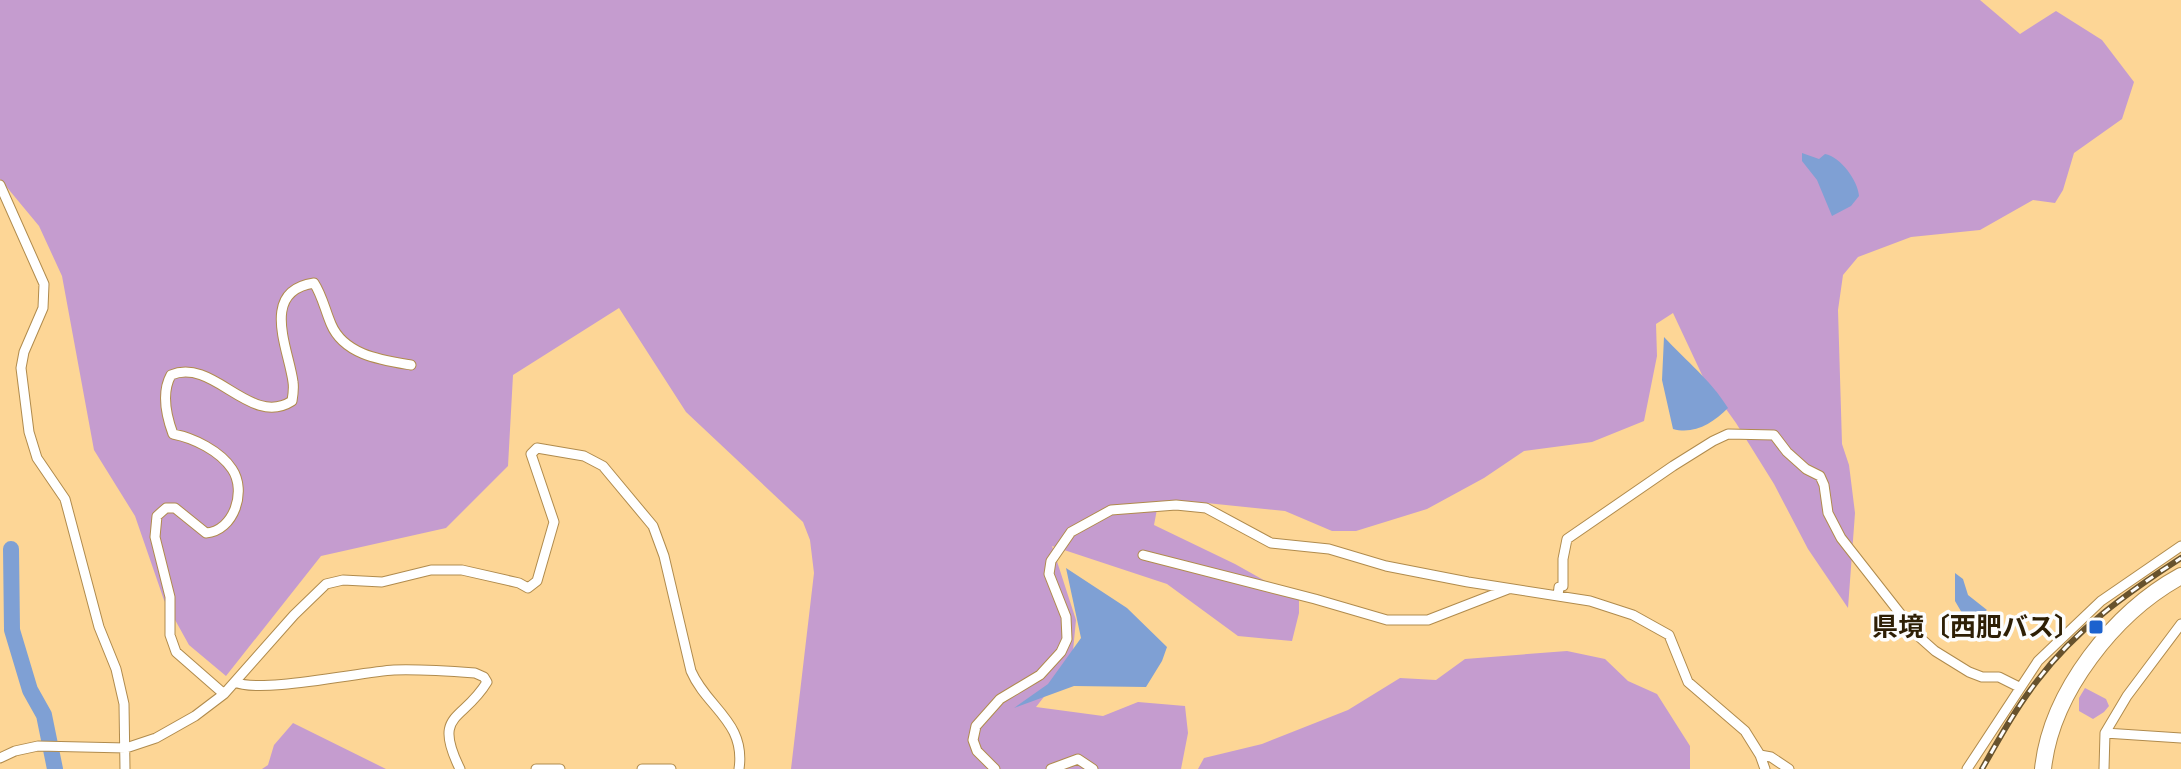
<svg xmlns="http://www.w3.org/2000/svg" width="2181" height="769" viewBox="0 0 2181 769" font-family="Literata,'Noto Sans JP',serif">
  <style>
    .forest { fill: #c59ccf }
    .water { fill: #7fa0d4 }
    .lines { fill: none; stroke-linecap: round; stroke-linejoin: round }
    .river { stroke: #7fa0d4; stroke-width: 16 }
    .street-casing { stroke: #b08b4d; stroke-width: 11 }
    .highway-casing { stroke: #b08b4d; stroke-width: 18 }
    .street { stroke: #fff; stroke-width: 9 }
    .highway { stroke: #fff; stroke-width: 16 }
    .rail-casing { stroke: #67522d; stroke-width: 6 }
    .rail { stroke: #fdfdfd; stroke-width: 3; stroke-dasharray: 9; stroke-linecap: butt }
    .poi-dot { fill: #1c62ce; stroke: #fdfdfd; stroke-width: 3 }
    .labels { text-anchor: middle; stroke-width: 7; stroke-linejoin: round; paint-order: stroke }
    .poi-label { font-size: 26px; font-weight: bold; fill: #2e1f05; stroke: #fdfdfd; text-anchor: end }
  </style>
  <rect width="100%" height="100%" fill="#fdd696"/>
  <path class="forest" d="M 0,0 L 1980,0 L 2020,34 L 2056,11 L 2102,40 L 2134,82 L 2122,119 L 2074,153 L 2063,190 L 2055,203 L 2033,200 L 1980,230 L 1911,237 L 1858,257 L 1843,275 L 1838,310 L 1842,444 L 1849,465 L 1855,513 L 1848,608 L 1808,549 L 1774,484 L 1736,423 L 1703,377 L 1673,313 L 1656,324 L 1657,356 L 1644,421 L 1592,442 L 1524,451 L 1484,478 L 1427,509 L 1356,531 L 1332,531 L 1285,511 L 1187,501 L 1158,504 L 1154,525 L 1235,564 L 1299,600 L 1299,613 L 1292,641 L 1238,636 L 1167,584 L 1052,546 L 1076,620 L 1072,661 L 1036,707 L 1103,716 L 1138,702 L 1185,706 L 1188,733 L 1181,769 L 791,769 L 814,573 L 810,540 L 803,522 L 686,412 L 619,308 L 513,375 L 508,466 L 446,528 L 321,556 L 226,676 L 189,645 L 164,600 L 135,516 L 94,450 L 62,276 L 39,226 L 0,179 Z
    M 1567,651 L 1605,659 L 1628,681 L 1657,694 L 1690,746 L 1690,769 L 1198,769 L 1204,758 L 1262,744 L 1348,710 L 1400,678 L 1436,680 L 1465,659 Z
    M 2085,688 L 2106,699 L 2109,706 L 2104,712 L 2093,719 L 2079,711 L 2079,698 Z
    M 293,723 L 386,769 L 262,769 L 268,765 L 274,745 Z"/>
  <path class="water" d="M 1802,153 L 1819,159 L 1825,154 C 1841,157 1858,181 1859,196 L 1851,206 L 1832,216 L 1817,180 L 1802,161 Z
    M 1664,337 C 1687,362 1710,379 1728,408 C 1713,423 1694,435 1673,429 L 1662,380 Z
    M 1066,568 L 1127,608 L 1167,647 L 1162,661 L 1146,687 L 1074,686 L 1014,708 L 1048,684 L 1081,638 Z
    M 1955,573 L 1963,579 L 1968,595 L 1987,610 L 1969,625 L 1955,601 Z"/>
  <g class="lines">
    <path class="river" d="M 11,549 L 12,630 L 30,690 L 44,715 L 55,769"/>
    <g class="street-casing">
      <path id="street" d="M 0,185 L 44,284 L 43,308 L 24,352 L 21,368 L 29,432 L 37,458 L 65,499 L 99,627 L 116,669 L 124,704 L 125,769
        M 1143,555 L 1315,599 L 1387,620 L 1428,620 L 1508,589
        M 1558,596 L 1559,587 L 1563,586 L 1563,559 L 1567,539 L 1673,466 L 1713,441 L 1728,434 L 1774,435 L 1787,452 L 1806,469 L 1820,476 L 1824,485 L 1828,513 L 1841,538 L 1917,635 L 1935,651 L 1969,672 L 1982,677 L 1999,677 L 2019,687
        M 235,682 C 259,694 360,672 394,670 C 421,669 448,671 475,673 L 484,677 L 487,682 C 463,722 432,712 460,769
        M 224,694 L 176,652 L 170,635 L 170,597 L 155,537 L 157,516 L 166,508 L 175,508 L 206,533 C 234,531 247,491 232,469 C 220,451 194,438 173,434 C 166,415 161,393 171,375 C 214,357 250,428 292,401 C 293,395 294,388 293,382 C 289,350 259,291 314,283 C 322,295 325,310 331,324 C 344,355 381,360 411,365
        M 2105,733 L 2181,738
        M 1760,755 L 1771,757 L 1789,769
        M 0,758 L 15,751 L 38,746 L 126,748 L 156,738 L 195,716 L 224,694 L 294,615 L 326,584 L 343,580 L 382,582 L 431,570 L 462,570 L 519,583 L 528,588 L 537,581 L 554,522 L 531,454 L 537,448 L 584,456 L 603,466 L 653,526 L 664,556 L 691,671 C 707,708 746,722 739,769
        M 536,769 L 560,769
        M 642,769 L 671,769
        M 995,769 L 977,751 L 973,740 L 976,726 L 1000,699 L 1040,675 L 1061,652 L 1067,639 L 1066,617 L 1049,574 L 1051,561 L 1071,532 L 1111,510 L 1176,505 L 1206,508 L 1271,543 L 1329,549 L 1386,566 L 1468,582 L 1590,601 L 1633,615 L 1669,635 L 1688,682 L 1745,731 L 1760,755 L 1765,769
        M 1051,769 L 1078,759 L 1093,769
        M 1967,769 L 2038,661 L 2101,601 L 2181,546
        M 2104,769 L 2105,733 L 2127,696 L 2181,624"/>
    </g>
    <g class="highway-casing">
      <path id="highway" d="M 2043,769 C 2051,692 2115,612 2181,576"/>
    </g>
    <use href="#street" class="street"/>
    <use href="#highway" class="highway"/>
    <g class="rail-casing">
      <path id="rail" d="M 1982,769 C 1999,739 2016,708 2037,681 C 2076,629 2127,593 2181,558"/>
    </g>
    <use href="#rail" class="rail"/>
  </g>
  <rect class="poi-dot" x="2088" y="619" width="16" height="16" rx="4"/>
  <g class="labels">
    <g class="poi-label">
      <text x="2080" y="636">県境〔西肥バス〕</text>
    </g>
  </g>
</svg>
